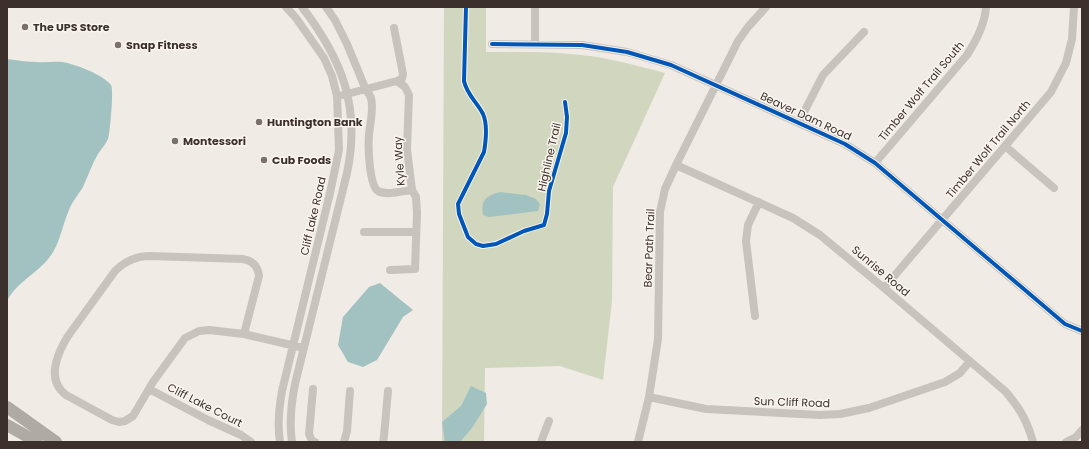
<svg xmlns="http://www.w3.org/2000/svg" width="1089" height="449" viewBox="0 0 1089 449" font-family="Poppins,sans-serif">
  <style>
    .green { fill: #d1d6bf }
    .water { fill: #a1c2c1 }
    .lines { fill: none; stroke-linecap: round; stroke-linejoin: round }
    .minor { stroke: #c9c3be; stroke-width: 8 }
    .highway { stroke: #afaaa4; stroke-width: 12 }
    .cycleway-casing { stroke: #fbf5ee; stroke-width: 6 }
    .cycleway { stroke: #0057b8; stroke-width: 4 }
    .poi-dot { fill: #7a716c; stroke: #fbf5ee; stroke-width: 1.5 }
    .labels { text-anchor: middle; stroke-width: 3; stroke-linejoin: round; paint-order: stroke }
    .poi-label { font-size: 11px; font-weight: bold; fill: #3b302b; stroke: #fbf5ee; text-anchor: start }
    .street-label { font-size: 11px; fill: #3b302b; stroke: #fbf5ee }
  </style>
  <rect width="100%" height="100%" fill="#f0ebe5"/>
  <path class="green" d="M 444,7 L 486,7 L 486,52 C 518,52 550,51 581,55 C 610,58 638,66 665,73 L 613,187 L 612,301 L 603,380 L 560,366 L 485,368 L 484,442 L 442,442 Z"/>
  <path class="water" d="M 7,59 C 17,60 27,62 37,62 C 45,63 54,61 62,62 C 75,64 102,74 111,85 C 114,88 110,133 108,139 C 106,144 101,149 98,154 C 92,164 88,176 83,187 C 78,195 72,202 69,210 C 62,226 60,244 49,258 C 36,274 16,283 7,301 Z
    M 500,192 L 526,195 L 536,199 L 540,204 L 538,211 L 489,217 L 483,215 C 481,200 485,196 500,192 Z
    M 380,283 L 413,310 L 403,317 L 377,360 L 363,367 L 348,362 L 338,345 L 343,317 L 369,287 Z
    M 471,386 L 486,393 L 487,404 L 472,428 L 460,442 L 445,442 L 442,422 L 461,406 Z"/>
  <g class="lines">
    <path class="minor" d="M 326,7 L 335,20 L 347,44 L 366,90 C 368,93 370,95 371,98 C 374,110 370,123 369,135 C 368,146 369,185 378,191 C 386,196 403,191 412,190
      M 394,28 L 403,74 L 402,79 L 397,81
      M 492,44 L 582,45 L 627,52 L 671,65 L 845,144 L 875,163 L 1065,324 L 1082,331
      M 535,44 L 535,7
      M 343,95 L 397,81 L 405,87 L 409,95 L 407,149 L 412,190 L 416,197 L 417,213 L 415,269 L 390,270
      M 799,122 L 823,75 L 864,32
      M 1005,146 L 1054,188
      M 875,163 L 967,55 C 976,41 985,24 986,7
      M 676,165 L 793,218 L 820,235 L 884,288 L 1005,391 C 1020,408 1027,421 1033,442
      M 364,232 L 416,232
      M 884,288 L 1051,92 L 1066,63 L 1072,39 L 1074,7
      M 755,316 L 746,241 L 748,225 L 759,202
      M 244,334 L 259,276 C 258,266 252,260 242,259 L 150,256 C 136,256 125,261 115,271 L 68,336 C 57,354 46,380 66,395 L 112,420 L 119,422 L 125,421 L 133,416 L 153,382 L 185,338 L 199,331 L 209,330 L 244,334 L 304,348
      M 149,389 L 208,420 L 241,435 L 251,442
      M 313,389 L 309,434 L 312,441 L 315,442
      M 649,397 L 706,409 L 820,415 L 840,414 L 869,408 L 945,382 L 960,373 L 970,361
      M 280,442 C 277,425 279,408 282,391 L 330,193 L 339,150 L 337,96 L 332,76 L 324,58 L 296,18 L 286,7
      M 292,442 C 289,422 291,404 295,384 L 347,173 C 361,107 342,59 302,7
      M 344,442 L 347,431 L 350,391
      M 383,442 L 384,436 L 388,391
      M 541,442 L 549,421
      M 638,442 L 649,397 L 658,339 L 660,212 L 665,189 L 676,165 L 738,41 L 748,27 L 766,7
      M 1066,442 L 1076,437 L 1082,430"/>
    <path class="highway" d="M 7,407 L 56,442
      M 7,425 L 37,442"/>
    <g class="cycleway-casing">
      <path id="cycleway" d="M 466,7 L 464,81 C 467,95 477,102 483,114 C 488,125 486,140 484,152 L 458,204 L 459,214 L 468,237 L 476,244 L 483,246 L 496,244 L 524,231 L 544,225 L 547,214 L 549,191 L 566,133 L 567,117 L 565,102
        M 492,44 L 582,45 L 627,52 L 671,65 L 845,144 L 875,163 L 1065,324 L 1082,331"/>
    </g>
    <use href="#cycleway" class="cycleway"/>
  </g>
  <g class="poi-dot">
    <circle cx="25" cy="27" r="4"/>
    <circle cx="118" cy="45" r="4"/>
    <circle cx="259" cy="122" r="4"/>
    <circle cx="175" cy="141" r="4"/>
    <circle cx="264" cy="160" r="4"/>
  </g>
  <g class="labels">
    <g class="poi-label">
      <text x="33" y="31">The UPS Store</text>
      <text x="126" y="49">Snap Fitness</text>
      <text x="267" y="126">Huntington Bank</text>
      <text x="183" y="145">Montessori</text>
      <text x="272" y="164">Cub Foods</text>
    </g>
    <g class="street-label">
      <text transform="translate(921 91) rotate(-50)" y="4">Timber Wolf Trail South</text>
      <text transform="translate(806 116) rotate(25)" y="4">Beaver Dam Road</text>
      <text transform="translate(988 149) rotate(-50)" y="4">Timber Wolf Trail North</text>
      <text transform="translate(549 157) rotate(-77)" y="4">Highline Trail</text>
      <text transform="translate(399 161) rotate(-94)" y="4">Kyle Way</text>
      <text transform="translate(313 216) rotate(-77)" y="4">Cliff Lake Road</text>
      <text transform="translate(649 248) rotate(-88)" y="4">Bear Path Trail</text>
      <text transform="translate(881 271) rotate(40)" y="4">Sunrise Road</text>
      <text transform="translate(792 402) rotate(2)" y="4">Sun Cliff Road</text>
      <text transform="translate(205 405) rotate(27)" y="4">Cliff Lake Court</text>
    </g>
  </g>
  <rect width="1089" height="449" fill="none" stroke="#3b302b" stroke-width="16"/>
</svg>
